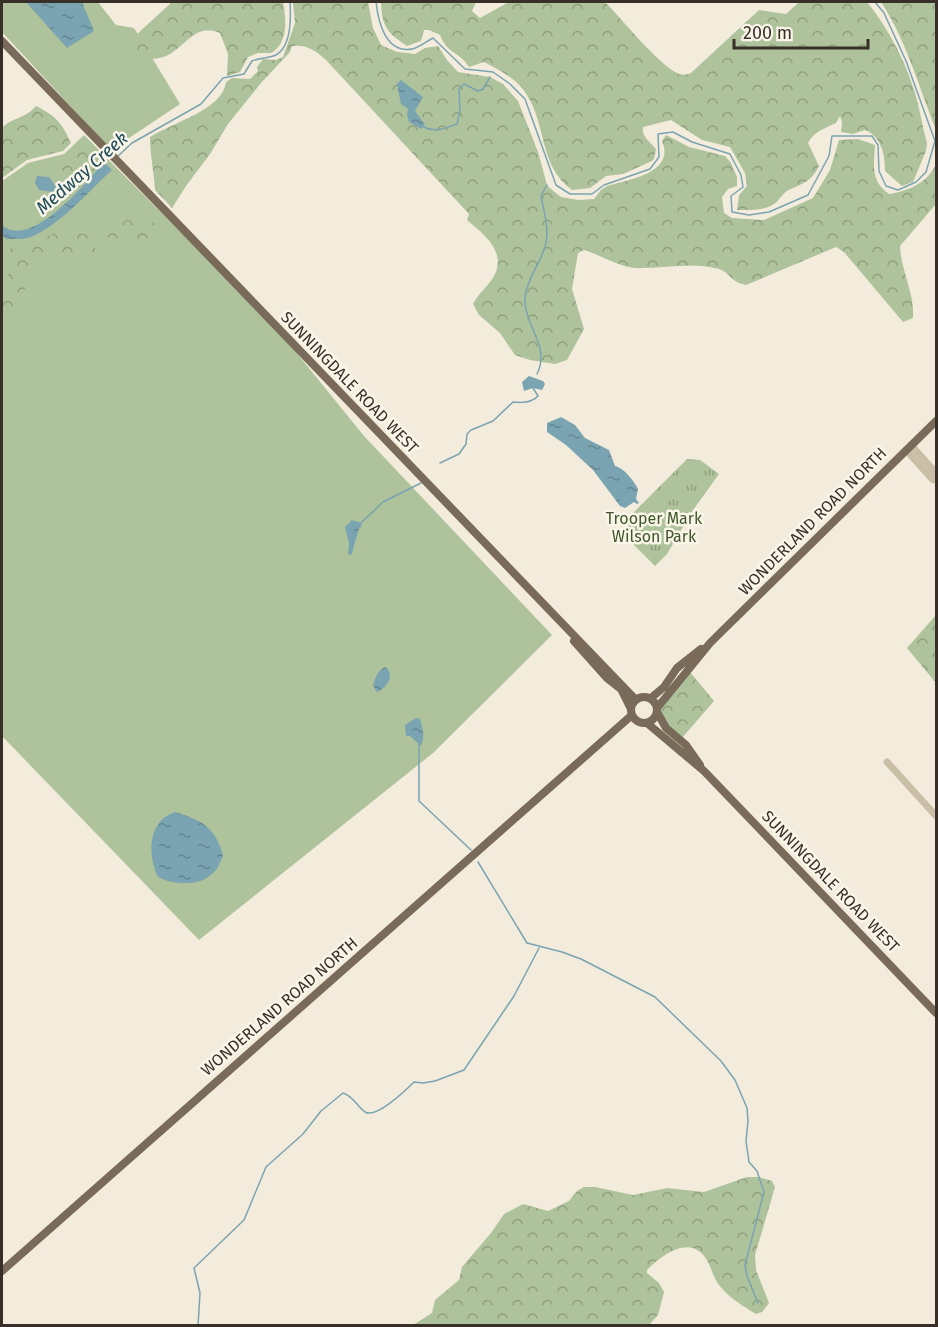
<svg xmlns="http://www.w3.org/2000/svg" width="938" height="1327" viewBox="0 0 938 1327" font-family="'Fira Sans',sans-serif">
  <style>
    .grass { fill: #aec29b }
    .forest { fill: url(#forest-crowns) }
    .park { fill: url(#park-tufts) }
    .water { fill: url(#water-ripples) }
    .lines { fill: none; stroke-linecap: round; stroke-linejoin: round }
    .stream { stroke: #7aa4b1; stroke-width: 1.5 }
    .minor { stroke: #cbbea7; stroke-width: 7 }
    .major { stroke: #7a6a59; stroke-width: 8 }
    .labels { text-anchor: middle; stroke-width: 5; stroke-linejoin: round; paint-order: stroke }
    .street-label { font-size: 16px; fill: #383028; stroke: #faf5e9 }
    .park-label { font-size: 16px; fill: #3f572b; stroke: #faf5e9 }
    .water-label { font-size: 18px; font-style: italic; fill: #1c4b5a; stroke: #faf5e9 }
  </style>
  <defs>
    <pattern id="forest-crowns" width="20" height="18" patternUnits="userSpaceOnUse" patternTransform="scale(1.5)"><rect width="20" height="18" fill="#aec29b"/><path d="M2 6a3 3 0 1 1 6 0M12 15a3 3 0 1 1 6 0" fill="none" stroke="#8f9e7e"/></pattern>
    <pattern id="park-tufts" width="24" height="20" patternUnits="userSpaceOnUse" patternTransform="scale(1.5)"><rect width="24" height="20" fill="#aec29b"/><path d="M3 7l-1-3M5 7V3M7 7l1-3M15 17l-1-3M17 17v-4M19 17l1-3" fill="none" stroke="#8f9e7e"/></pattern>
    <pattern id="water-ripples" width="26" height="14" patternUnits="userSpaceOnUse" patternTransform="scale(1.5)"><rect width="26" height="14" fill="#7aa4b1"/><path d="M2 4q2-2 4 0t4 0M15 11q2-2 4 0t4 0" fill="none" stroke="#658690"/></pattern>
  </defs>
  <rect width="100%" height="100%" fill="#f3ecdc"/>
  <path class="grass" d="M 2,2 L 98,2 L 116,25 L 134,28 L 180,104 L 111,150 L 2,32 Z
    M 84,135 L 278,330 L 364,436 L 552,635 L 433,753 L 199,940 L 2,736 L 2,181 L 28,163 L 64,154 Z"/>
  <path class="forest" d="M 172,2 L 283,2 C 286,18 289,43 271,53 L 258,53 L 248,57 L 240,72 L 227,76 L 228,54 L 220,33 C 195,22 186,47 166,56 C 159,59 150,59 142,60 L 132,47 L 135,36 Z
    M 293,2 L 368,2 L 373,28 L 381,45 L 397,52 L 415,54 L 425,48 L 438,46 L 447,60 L 458,72 L 490,77 L 503,84 L 518,101 L 538,152 L 547,185 L 551,189 L 561,197 L 578,200 L 594,199 L 601,190 L 607,186 C 628,180 676,173 662,141 L 666,135 L 689,147 L 725,156 L 731,163 L 737,177 L 737,186 L 728,189 L 722,197 L 724,213 L 732,218 L 764,220 L 813,198 L 830,170 L 839,140 L 858,139 L 875,145 C 874,166 870,180 889,194 C 908,191 928,183 936,164 L 936,204 L 900,246 C 901,271 915,294 913,318 L 903,322 L 844,252 L 836,247 L 746,285 C 730,282 731,273 719,269 C 691,261 664,269 636,268 C 619,267 601,255 584,250 L 578,253 L 572,289 L 584,329 L 567,360 L 555,364 L 530,360 L 515,355 L 500,333 L 479,315 L 473,304 C 478,294 487,287 493,278 C 508,253 485,235 467,220 L 469,214 L 326,60 C 316,51 307,44 292,46 L 290,52 L 261,83 L 228,124 L 210,154 L 186,186 L 172,208 L 155,190 C 154,172 150,155 150,137 C 171,123 223,110 226,82 L 232,78 L 250,79 L 258,71 L 257,67 L 263,59 L 276,60 L 283,57 L 295,23 Z
    M 381,2 L 476,2 L 472,11 L 480,18 L 509,2 L 605,2 C 622,19 657,63 677,73 C 682,75 686,75 691,73 L 759,10 L 786,14 L 799,2 L 867,2 C 887,26 906,62 915,93 C 920,109 922,126 927,143 L 926,151 L 913,182 L 902,186 L 885,171 C 885,155 882,137 865,130 L 853,134 L 841,132 L 842,122 L 840,116 L 836,123 C 825,128 813,132 808,143 L 819,166 C 810,183 803,183 787,191 C 782,194 779,201 774,204 C 763,211 750,210 737,210 L 739,195 L 747,186 L 745,173 L 730,147 L 702,140 L 671,120 L 643,127 C 641,136 650,142 656,149 L 654,159 L 652,161 L 623,174 L 606,176 L 590,188 L 572,190 C 537,165 548,120 522,88 C 514,78 496,68 484,62 L 469,67 C 459,51 448,55 440,35 L 429,30 L 424,30 L 421,41 L 407,46 C 386,32 382,26 381,2 Z
    M 881,2 L 936,2 L 936,130 C 919,87 906,40 881,2 Z
    M 36,106 C 56,116 62,123 71,143 L 63,151 L 27,160 L 2,178 L 2,128 C 11,118 25,119 36,106 Z
    M 75,150 L 91,154 L 98,167 L 71,195 L 57,176 L 56,164 Z
    M 138,213 L 159,226 L 151,231 L 150,243 L 153,260 L 121,239 L 110,236 L 96,245 L 93,257 C 80,252 64,249 51,255 C 44,258 35,260 30,266 C 25,275 26,284 24,294 C 21,306 12,322 2,330 L 2,299 L 8,275 L 11,245 L 20,240 L 37,240 L 61,231 L 92,235 L 107,232 Z
    M 936,615 L 936,683 L 907,648 Z
    M 690,672 L 714,701 L 681,739 L 653,710 L 656,703 Z
    M 747,1177 L 759,1177 L 772,1181 L 775,1187 L 755,1255 L 756,1270 L 769,1303 L 762,1312 L 756,1314 C 744,1307 727,1296 719,1285 C 712,1276 711,1264 704,1256 C 687,1235 660,1257 647,1270 L 647,1273 L 659,1283 L 664,1292 L 658,1315 L 649,1325 L 413,1325 L 432,1313 L 435,1300 L 459,1280 L 462,1267 L 491,1233 L 504,1214 L 523,1204 L 548,1211 L 569,1201 L 577,1191 L 584,1187 L 595,1187 L 633,1195 L 667,1188 L 704,1192 Z"/>
  <path class="park" d="M 687,459 L 700,460 L 719,474 L 691,513 L 667,554 L 655,566 L 632,543 L 627,519 Z"/>
  <path class="water" d="M 26,2 L 82,2 L 94,31 L 67,48 Z
    M 401,80 L 423,97 L 415,111 L 425,125 L 421,129 L 409,122 L 407,115 L 408,109 L 401,104 L 397,84 Z
    M 104,162 L 112,170 C 89,191 61,224 33,236 C 25,240 15,239 6,239 L 2,235 L 2,225 C 30,251 87,182 104,162 Z
    M 37,176 L 49,177 L 56,187 L 53,192 L 39,190 L 35,183 Z
    M 529,376 L 543,381 L 545,384 L 542,390 L 533,388 L 524,391 L 522,382 Z
    M 561,417 L 575,425 L 585,438 L 609,450 L 615,466 C 624,468 634,481 638,489 L 636,499 L 639,503 L 637,504 L 634,502 L 625,508 L 620,506 L 593,470 L 566,445 L 547,432 L 547,423 Z
    M 352,520 L 361,523 C 358,533 354,543 352,554 L 348,555 L 349,543 L 345,527 Z
    M 386,667 C 395,676 387,688 377,692 L 373,686 C 375,678 378,669 386,667 Z
    M 416,718 L 420,719 C 423,729 425,736 421,746 L 410,736 L 406,736 L 405,725 Z
    M 175,812 C 201,820 216,827 223,856 C 220,862 218,869 213,873 C 200,887 173,885 158,877 C 147,854 148,821 175,812 Z"/>
  <g class="lines">
    <path class="stream" d="M 376,2 C 378,20 385,54 412,49 C 419,48 427,41 433,38 L 465,69 L 493,72 L 510,84 L 525,99 L 556,185 L 570,194 L 592,194 L 604,185 L 650,169 L 659,157 L 658,134 L 673,132 L 692,142 L 730,154 L 741,175 L 743,187 L 731,196 L 732,212 L 749,215 L 769,212 L 808,195 L 829,156 L 832,136 L 872,136 L 878,145 L 879,171 L 886,186 L 898,190 L 916,182 L 926,172 L 935,141 L 906,61 L 884,13 L 875,2
      M 424,127 C 435,133 445,128 457,124 L 460,111 L 459,89 L 464,84 L 478,91 L 483,89 L 490,77
      M 117,157 L 132,143 L 201,104 L 223,78 L 244,74 L 252,61 C 259,58 270,58 276,55 C 292,46 291,17 290,2
      M 537,374 C 551,346 524,326 525,299 C 526,280 540,264 545,247 C 550,231 544,212 541,196 L 547,185
      M 440,463 L 459,454 L 466,444 L 467,434 L 471,430 L 493,421 L 513,402 C 522,403 532,403 538,396 L 533,388
      M 360,527 L 361,523 L 383,502 L 421,483
      M 419,744 L 419,801 L 471,850
      M 478,862 L 527,943 L 562,952 L 581,959 L 655,997 L 721,1061 L 735,1080 L 747,1108 L 748,1121 L 746,1141 L 749,1162 L 757,1171 L 764,1192 L 745,1265 L 747,1276 L 758,1303
      M 198,1326 L 200,1293 L 194,1268 L 244,1220 L 266,1167 L 303,1134 L 321,1111 L 343,1093 C 353,1096 357,1106 365,1112 C 376,1119 406,1090 414,1082 L 423,1083 L 435,1081 L 464,1070 L 514,996 L 539,948"/>
    <path class="minor" d="M 911,445 L 936,473
      M 906,450 L 933,480 L 936,480
      M 887,762 L 936,816"/>
    <path class="major" d="M 2,41 L 636,700
      M 574,641 L 607,678 L 621,689 L 631,709
      M631 710a13 13 0 1 1 26 0a13 13 0 1 1-26 0Z
      M 651,698 L 664,687 L 677,668 L 701,649
      M 657,708 L 710,643 L 936,421
      M 657,712 L 666,728 L 686,745 L 700,765
      M 647,723 L 704,771 L 936,1013
      M 2,1271 L 632,715"/>
  </g>
  <g class="labels">
    <g class="street-label">
      <text transform="translate(350 382) rotate(46)" y="6">SUNNINGDALE ROAD WEST</text>
      <text transform="translate(812 521) rotate(-45)" y="6">WONDERLAND ROAD NORTH</text>
      <text transform="translate(831 881) rotate(46)" y="6">SUNNINGDALE ROAD WEST</text>
      <text transform="translate(279 1006) rotate(-41)" y="6">WONDERLAND ROAD NORTH</text>
    </g>
    <g class="park-label">
      <text x="654" y="524">Trooper Mark<tspan x="654" dy="18">Wilson Park</tspan></text>
    </g>
    <g class="water-label">
      <text transform="translate(82 173) rotate(-41)" y="6">Medway Creek</text>
    </g>
  </g>
  <rect width="938" height="1327" fill="none" stroke="#383028" stroke-width="6"/>
  <path d="M734 39v9h134v-9" fill="none" stroke="#383028" stroke-width="3"/>
  <text x="743" y="39" font-size="18" fill="#383028" stroke="#faf5e9" stroke-width="4.5" paint-order="stroke">200 m</text>
</svg>
